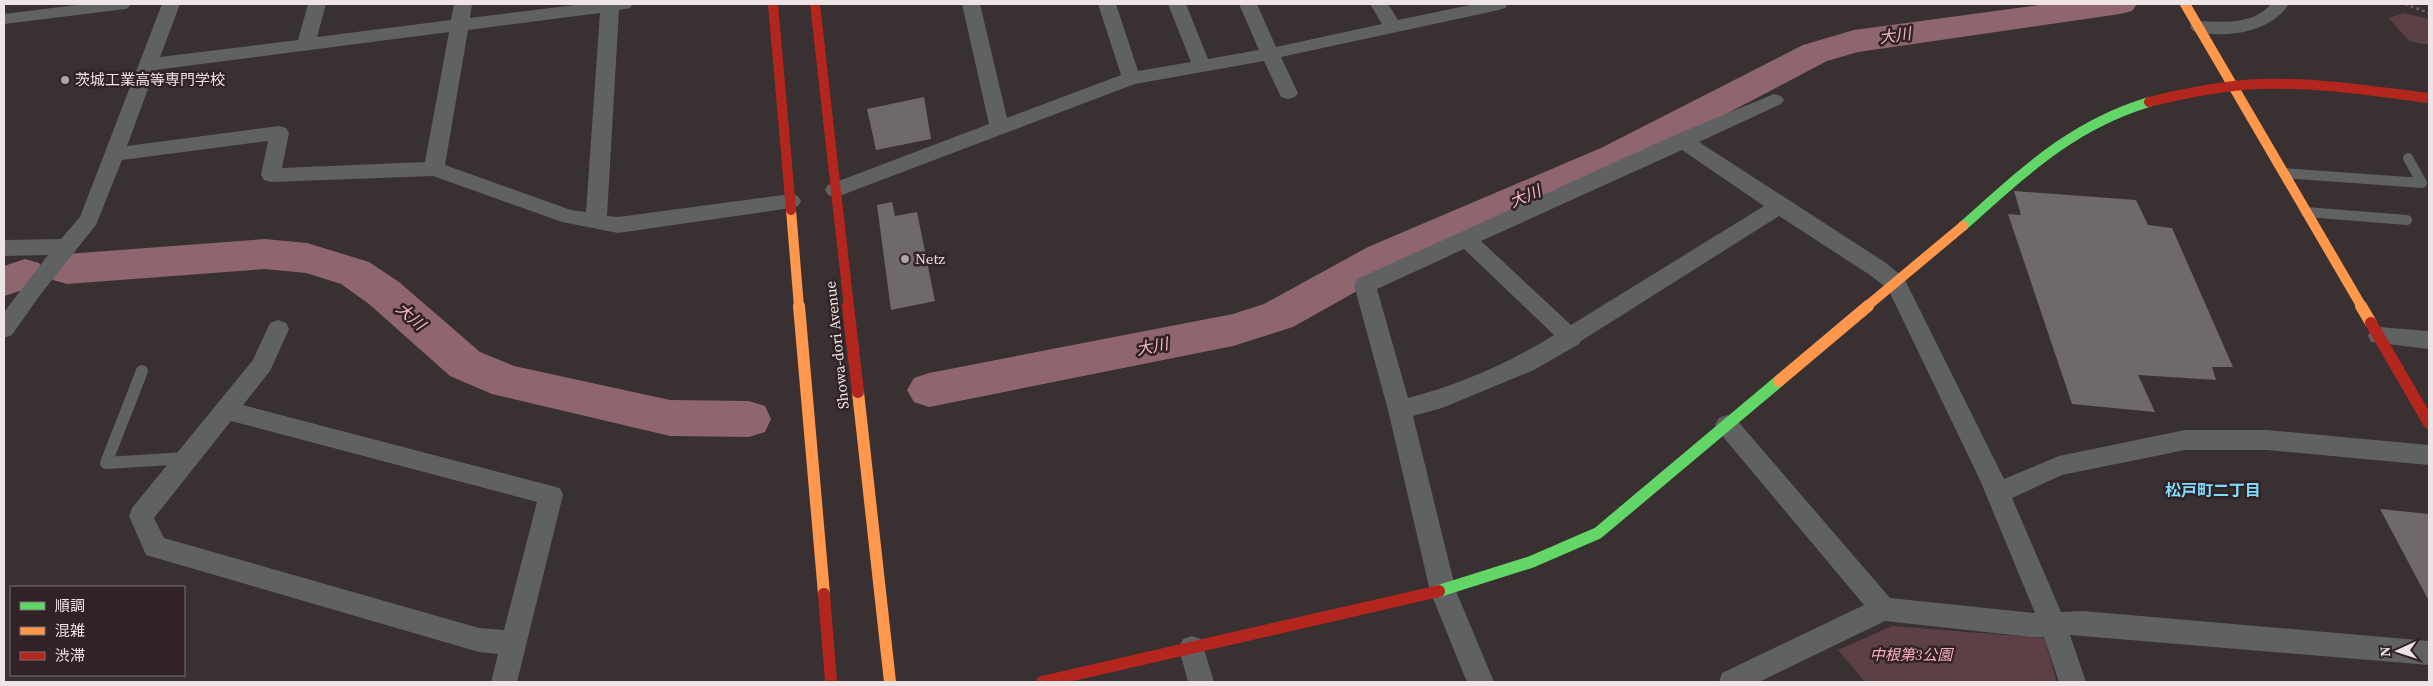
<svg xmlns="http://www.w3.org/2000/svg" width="2433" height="686" viewBox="0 0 2433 686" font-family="'Source Serif 4','Noto Sans JP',serif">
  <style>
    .green { fill: #5c4045 }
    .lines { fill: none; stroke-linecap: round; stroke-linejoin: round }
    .river { fill: #90666e; fill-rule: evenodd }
    .building { fill: #70696a }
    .path { stroke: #626162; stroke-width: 2.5; stroke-dasharray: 3 3; stroke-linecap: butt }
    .lane-far1 { stroke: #606162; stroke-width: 10 }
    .lane { stroke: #606162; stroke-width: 12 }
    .street { fill: #606162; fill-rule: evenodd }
    .fast-far1 { stroke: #63d668; stroke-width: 10 }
    .fast { stroke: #63d668; stroke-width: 12 }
    .slow-far1 { stroke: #ff974d; stroke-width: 10 }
    .slow { stroke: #ff974d; stroke-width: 12 }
    .jam-far1 { stroke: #b3261e; stroke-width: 10 }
    .jam { stroke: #b3261e; stroke-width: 12 }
    .poi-dot { fill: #aea5a7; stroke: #312225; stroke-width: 2 }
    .labels { text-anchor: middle; stroke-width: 5; stroke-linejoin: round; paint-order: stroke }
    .poi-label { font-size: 15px; fill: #eee4e6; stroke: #312225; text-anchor: start }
    .street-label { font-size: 15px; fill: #eee4e6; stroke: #312225 }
    .park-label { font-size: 15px; font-style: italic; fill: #fdb1bf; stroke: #312225 }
    .water-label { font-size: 16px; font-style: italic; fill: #f8bbc6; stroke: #312225 }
    .neighbourhood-label { font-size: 16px; font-weight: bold; fill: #7eddfd; stroke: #312225 }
  </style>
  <rect width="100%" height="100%" fill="#383031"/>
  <path class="green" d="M 2403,13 L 2429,19 L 2429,45 L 2409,41 L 2389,18 Z
    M 1892,626 L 2044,638 L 2057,682 L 1865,682 L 1838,650 Z"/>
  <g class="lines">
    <path class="river" d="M 2046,4 L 2137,4 L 2132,11 L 2120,14 L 1858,52 L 1827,61 L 1627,166 L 1396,269 L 1293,327 L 1233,346 L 929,407 L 914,402 L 907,390 L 914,378 L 929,373 L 1233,314 L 1264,304 L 1368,247 L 1601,148 L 1803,45 L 1854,30 Z
      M 265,239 L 307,243 L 369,262 L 399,282 L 480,352 L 514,366 L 670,400 L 749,401 L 765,406 L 771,419 L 765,432 L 749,437 L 670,436 L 492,394 L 450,376 L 369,304 L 341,284 L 306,273 L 265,269 L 67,284 L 53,280 L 47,269 L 53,258 L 67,254 Z
      M 25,259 L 39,263 L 45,274 L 39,285 L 4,296 L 4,266 Z"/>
  </g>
  <path class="building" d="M 924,97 L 931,139 L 876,150 L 867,109 Z
    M 2014,191 L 2136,200 L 2148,225 L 2172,228 L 2233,367 L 2212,367 L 2216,380 L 2138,375 L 2155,412 L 2072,404 L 2008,214 L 2021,215 Z
    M 892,202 L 895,216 L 917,212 L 935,301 L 891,310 L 877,205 Z
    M 2380,509 L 2429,514 L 2429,601 Z"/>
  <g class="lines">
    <path class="path" d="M 2405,4 L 2429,13"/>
    <path class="lane-far1" d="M 4,19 L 125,4
      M 2284,173 L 2422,183 L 2408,158
      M 2306,212 L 2407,220"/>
    <path class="lane" d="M 142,371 L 106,463 L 186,458"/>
    <path class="street" d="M 162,4 L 180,4 L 160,57 L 298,40 L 308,4 L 326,4 L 317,37 L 451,20 L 454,4 L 472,4 L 470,18 L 583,4 L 633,4 L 630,8 L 619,10 L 607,216 L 618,217 L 791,194 L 798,196 L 801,201 L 798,206 L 791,208 L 618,233 L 562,222 L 433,176 L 271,182 L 264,180 L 261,175 L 268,141 L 122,160 L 96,225 L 40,295 L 12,335 L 4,338 L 4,312 L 48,255 L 4,256 L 4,240 L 61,239 L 80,217 ZM 600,13 L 586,212 L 571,210 L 445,165 L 468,30 ZM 449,32 L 425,162 L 282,168 L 289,133 L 286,128 L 279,126 L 127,146 L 155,70 Z
      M 962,4 L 980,4 L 1007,118 L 1121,75 L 1098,4 L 1116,4 L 1138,71 L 1191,62 L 1168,4 L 1186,4 L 1208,59 L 1259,50 L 1239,4 L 1257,4 L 1276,47 L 1382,24 L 1370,4 L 1388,4 L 1398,20 L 1475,4 L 1508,4 L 1505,8 L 1499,10 L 1281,57 L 1298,93 L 1295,97 L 1288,99 L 1281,97 L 1264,61 L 1135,84 L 842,195 L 835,197 L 828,195 L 825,190 L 828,185 L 989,124 Z
      M 2271,4 L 2289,4 C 2270,33 2225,39 2193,31 L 2190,27 L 2193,23 L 2199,21 C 2224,22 2253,25 2271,4 Z
      M 1774,94 L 1781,96 L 1784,100 L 1781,104 L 1699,142 L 1886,263 L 1904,278 L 2004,479 L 2059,456 L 2185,430 L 2267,430 L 2429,445 L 2429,465 L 2267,450 L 2185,450 L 2062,475 L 2012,498 L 2061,612 L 2083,611 L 2429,641 L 2429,665 L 2070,635 L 2086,682 L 2059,682 L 2044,637 L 2031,637 L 1885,621 L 1759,682 L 1719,682 L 1722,673 L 1864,605 L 1719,432 L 1715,425 L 1719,418 L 1727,415 L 1735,418 L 1890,598 L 2035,613 L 1980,480 L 1888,289 L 1870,275 L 1779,216 L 1581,341 L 1579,344 L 1534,370 L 1442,408 L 1413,416 L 1456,591 L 1494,682 L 1467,682 L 1430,591 L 1388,410 L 1354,285 L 1357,279 L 1675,135 ZM 1682,150 L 1764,206 L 1571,325 L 1481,241 ZM 1464,249 L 1554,335 C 1509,363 1459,385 1408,398 L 1377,289 Z
      M 278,320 L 286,323 L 289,329 L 270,371 L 243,405 L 560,488 L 563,495 L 517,682 L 491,682 L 498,654 L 479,652 L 146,555 L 129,516 L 132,508 L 253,360 L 270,323 ZM 231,421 L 537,502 L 504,630 L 479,628 L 164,538 L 154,518 Z
      M 2379,327 L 2429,331 L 2429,349 L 2371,342 L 2368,336 L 2371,330 Z
      M 1192,636 L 1201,639 L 1214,682 L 1188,682 L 1179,648 L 1183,639 Z"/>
    <path class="fast-far1" d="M 1963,226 C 2023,173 2070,126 2149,102"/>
    <path class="fast" d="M 1439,591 L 1531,562 L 1598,533 L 1779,381"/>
    <path class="slow-far1" d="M 2185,4 L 2362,307
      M 791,210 L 799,307
      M 1866,307 L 1963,226"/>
    <path class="slow" d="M 799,306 L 824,594
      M 2361,306 L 2371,323
      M 1779,381 L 1868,306
      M 858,392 L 890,682"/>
    <path class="jam-far1" d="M 773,4 L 791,210
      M 815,4 L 849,307
      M 2149,102 C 2185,93 2221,86 2258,84 C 2315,82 2372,91 2429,98"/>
    <path class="jam" d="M 848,306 L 858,392
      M 2371,323 L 2429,423
      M 824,594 L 831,682
      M 1042,682 L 1439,591"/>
  </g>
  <g class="poi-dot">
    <circle cx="65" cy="80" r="5"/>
    <circle cx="905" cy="259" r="5"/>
  </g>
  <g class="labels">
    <g class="poi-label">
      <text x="75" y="85">茨城工業高等専門学校</text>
      <text x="915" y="264">Netz</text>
    </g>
    <g class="street-label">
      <text transform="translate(837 345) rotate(-96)" y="5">Showa-dori Avenue</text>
    </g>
    <g class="park-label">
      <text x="1911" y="660">中根第3公園</text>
    </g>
    <g class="water-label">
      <text transform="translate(1895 35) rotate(-8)" y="6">大川</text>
      <text transform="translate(1525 196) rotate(-23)" y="6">大川</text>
      <text transform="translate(411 316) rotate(41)" y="6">大川</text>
      <text transform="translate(1152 346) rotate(-11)" y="6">大川</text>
    </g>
    <g class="neighbourhood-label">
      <text x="2213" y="496">松戸町二丁目</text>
    </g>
  </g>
  <rect width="2433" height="686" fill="none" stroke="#eee4e6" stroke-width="10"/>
  <rect x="10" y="586" width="175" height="90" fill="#312225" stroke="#7d7072"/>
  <rect x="20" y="602" width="25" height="8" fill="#63d668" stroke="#7d7072"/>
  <text x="55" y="611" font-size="15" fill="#eee4e6">順調</text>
  <rect x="20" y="627" width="25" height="8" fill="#ff974d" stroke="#7d7072"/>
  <text x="55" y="636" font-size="15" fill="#eee4e6">混雑</text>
  <rect x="20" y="652" width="25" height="8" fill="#b3261e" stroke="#7d7072"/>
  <text x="55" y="661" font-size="15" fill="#eee4e6">渋滞</text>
  <g transform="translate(2398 651) rotate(267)" stroke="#312225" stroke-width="4" paint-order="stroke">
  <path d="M0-4L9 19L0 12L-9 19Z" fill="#eee4e6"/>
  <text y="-8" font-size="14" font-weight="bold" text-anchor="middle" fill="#eee4e6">N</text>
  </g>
</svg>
